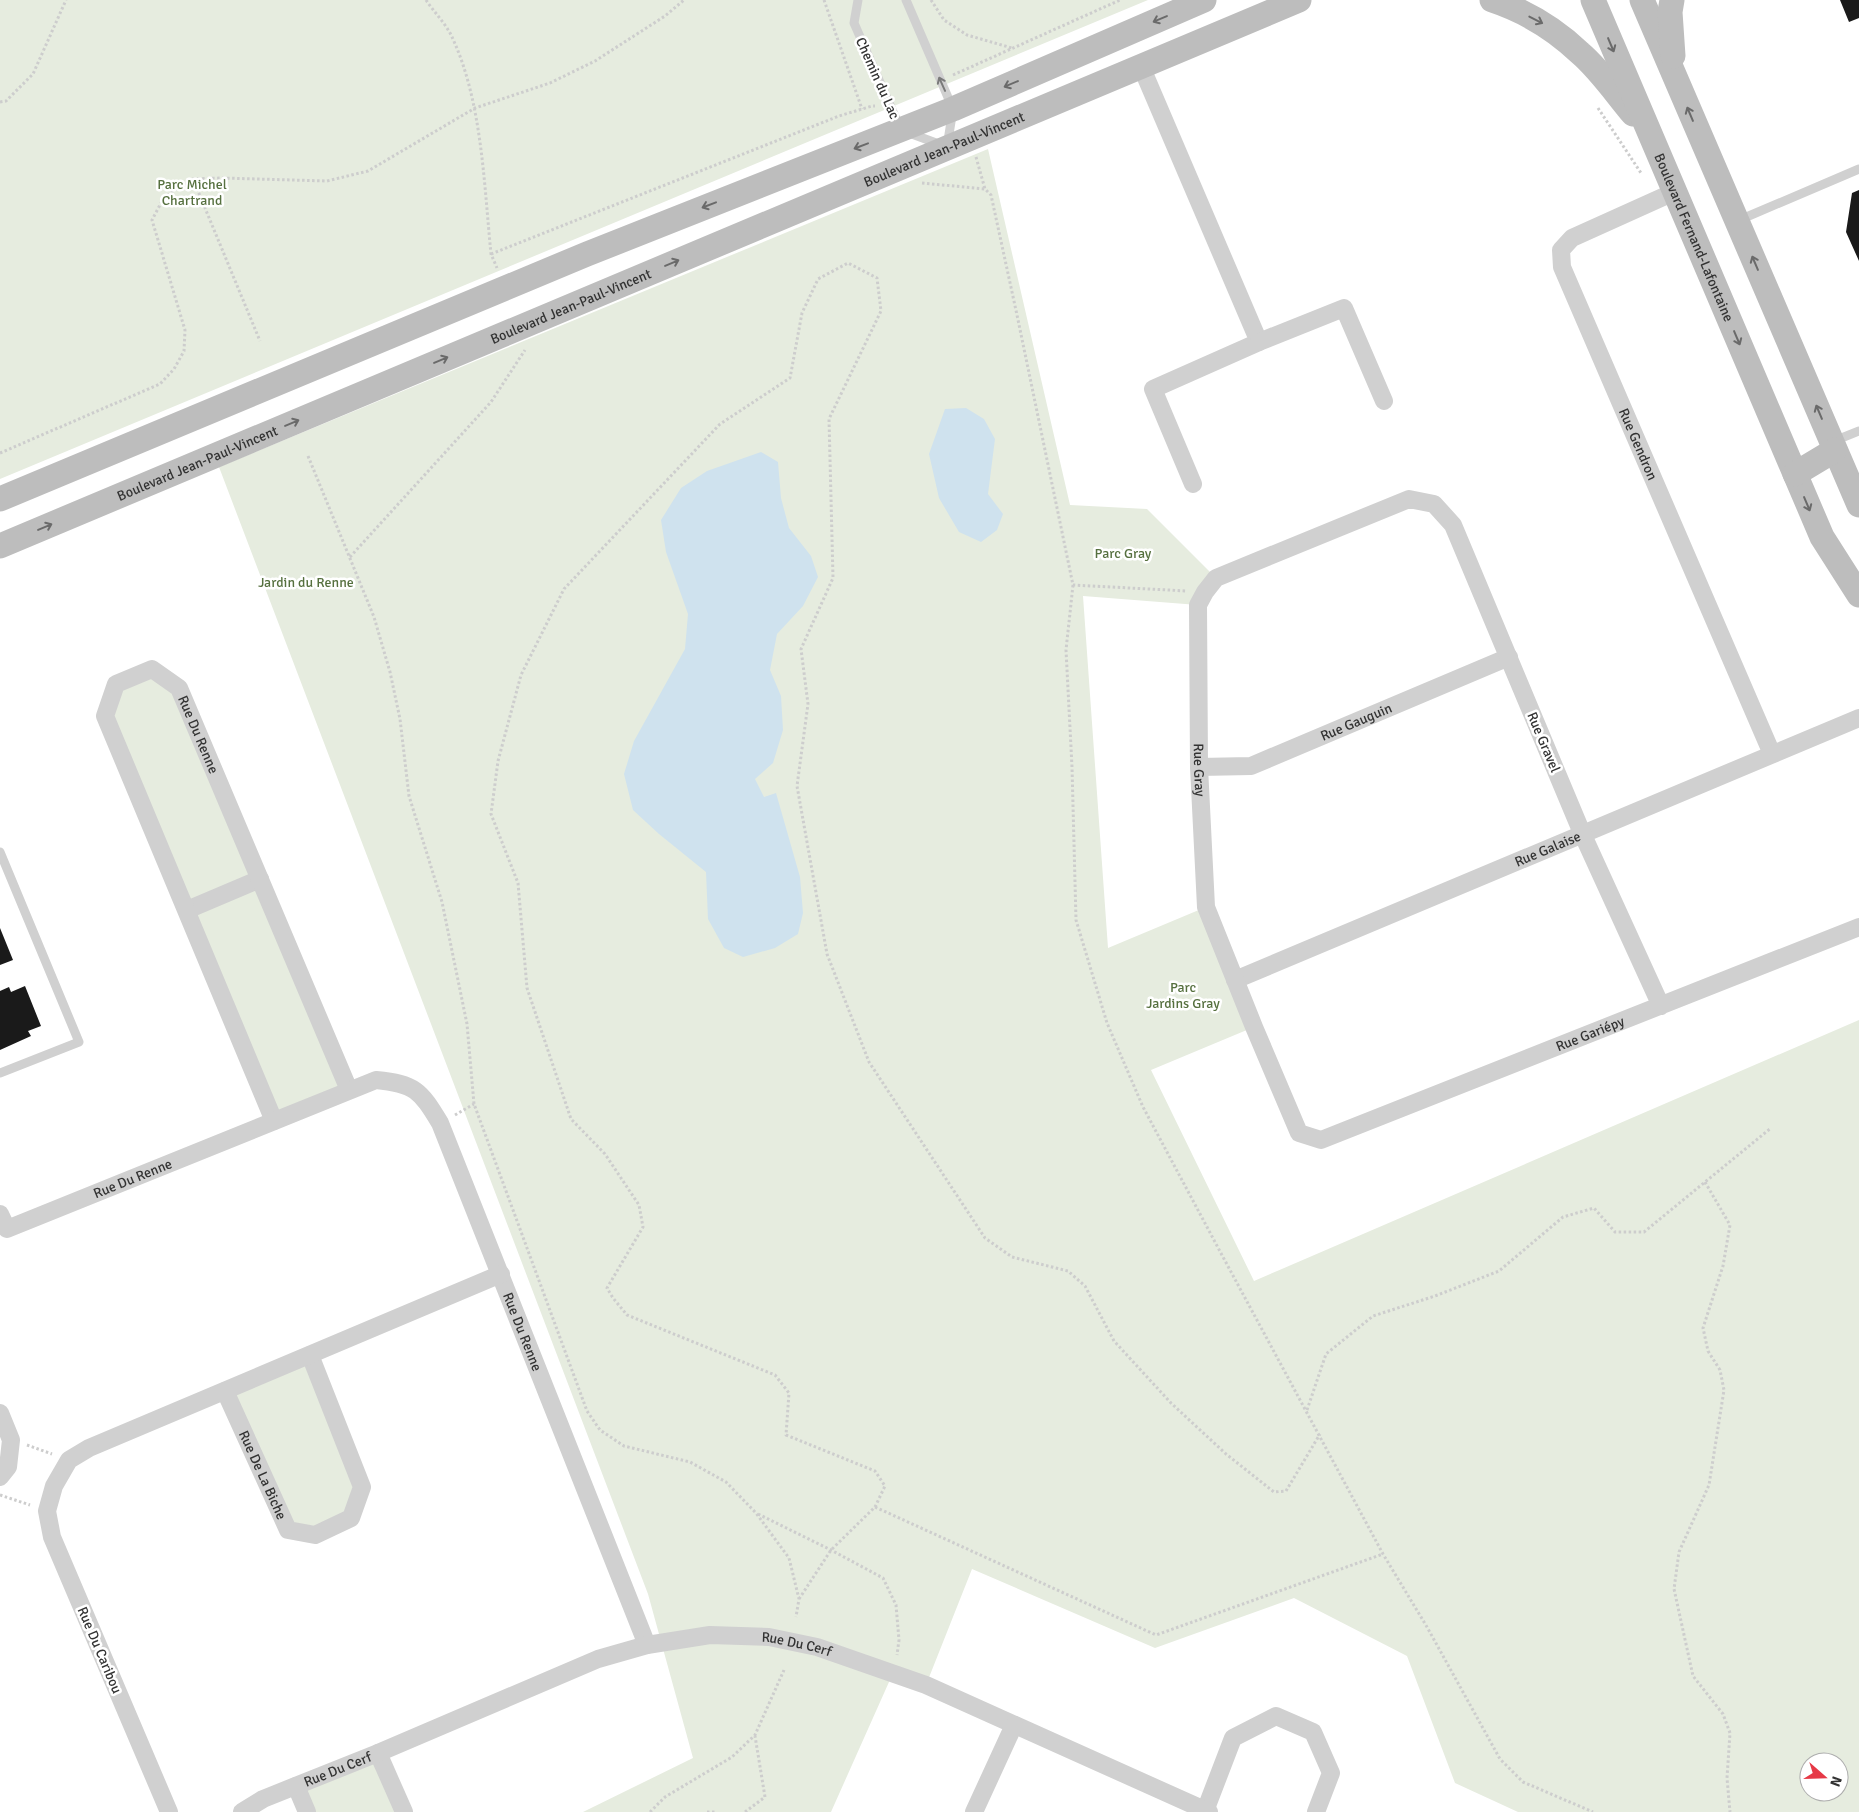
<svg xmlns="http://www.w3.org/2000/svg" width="1859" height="1812" viewBox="0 0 1859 1812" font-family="Signika,sans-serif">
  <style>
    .green { fill: #e6ecdf; fill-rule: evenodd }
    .water { fill: #cfe2ee }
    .building { fill: #1a1a1a }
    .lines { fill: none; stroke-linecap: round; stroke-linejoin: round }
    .path { stroke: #cdcdcd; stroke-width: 3; stroke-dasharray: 2.5 2.5; stroke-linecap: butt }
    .lane { stroke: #d0d0d0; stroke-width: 9 }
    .street { stroke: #d0d0d0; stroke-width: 18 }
    .secondary { stroke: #bdbdbd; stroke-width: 25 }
    .oneway { stroke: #6a6a6a }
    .oneway2 { stroke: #7a7a7a }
    .labels { text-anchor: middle; stroke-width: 5; stroke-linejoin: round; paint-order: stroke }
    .street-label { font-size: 14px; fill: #333; stroke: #fff }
    .park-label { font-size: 14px; fill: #56703f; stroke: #fff }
  </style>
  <rect width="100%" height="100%" fill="#fff"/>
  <path class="green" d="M 0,0 L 1148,0 L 0,479 Z
    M 988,149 L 1070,505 L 1147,509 L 1216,578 L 1198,605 L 1083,596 L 1108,948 L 1206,907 L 1254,1027 L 1151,1070 L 1254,1281 L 1859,1020 L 1859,1812 L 1518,1812 L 1455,1783 L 1407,1656 L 1294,1598 L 1155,1648 L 972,1569 L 926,1685 L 893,1673 L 831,1812 L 583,1812 L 693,1758 L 648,1594 L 219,467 ZM 1809,1762 L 1839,1762 L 1839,1792 L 1809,1792 Z
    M 152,669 L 179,688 L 349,1090 L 274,1121 L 105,716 L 116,684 Z
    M 310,1355 L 362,1487 L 351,1518 L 315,1535 L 288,1530 L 225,1391 Z
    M 378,1753 L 404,1812 L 307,1812 L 296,1786 Z"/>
  <path class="water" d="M 966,408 L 984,419 L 995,439 L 988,494 L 1003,514 L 997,530 L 981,542 L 959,532 L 939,498 L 929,454 L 945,409 Z
    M 761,452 L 778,462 L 781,498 L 789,528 L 811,556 L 818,577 L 803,606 L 777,634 L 770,670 L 781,696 L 783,730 L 773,763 L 755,779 L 764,797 L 776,793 L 800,877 L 803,913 L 798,934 L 775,948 L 743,957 L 724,948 L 708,919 L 706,872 L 659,834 L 633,810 L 624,774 L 634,741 L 685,649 L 688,614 L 666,552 L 661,520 L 681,488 L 707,471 Z"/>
  <path class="building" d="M 1840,0 L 1859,0 L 1859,18 L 1849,22 Z
    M 1859,190 L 1859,261 L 1846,232 L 1852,193 Z
    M 0,928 L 13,960 L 0,965 Z
    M 25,986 L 41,1026 L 28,1031 L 31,1036 L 0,1050 L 0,991 L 9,987 L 11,992 Z"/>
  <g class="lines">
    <path class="path" d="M 426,0 C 434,12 446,24 452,37 C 482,101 484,184 491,254 L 497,268
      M 824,0 L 862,109
      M 931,0 L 944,20 L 967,35 L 1012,48
      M 953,75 L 1120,0
      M 0,102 L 6,101 L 33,74 L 66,0
      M 1598,108 L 1641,173
      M 976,157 L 985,189 L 991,195 L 1017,315 L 1073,585 L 1187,591
      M 193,179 L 260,341
      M 922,183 L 985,189
      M 491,254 L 839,116 L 872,106 L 875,106
      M 0,453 L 160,384 L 174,369 L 184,351 L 185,330 L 152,220 L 161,203 L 171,192 L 193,179 L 222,178 L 327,181 L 368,171 L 475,108 L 550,83 L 595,61 L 665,16 L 684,0
      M 308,456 L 374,617 L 390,672 L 400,719 L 409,796 L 442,902 L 467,1024 L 474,1104 L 587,1411 L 600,1430 L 624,1446 L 690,1462 L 726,1482 L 756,1513 L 789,1558 L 799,1599 L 796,1617
      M 350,557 L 491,402 L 525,350
      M 1073,585 L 1066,650 L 1072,767 L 1076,920 L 1107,1023 L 1143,1107 L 1223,1257 L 1383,1554 L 1427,1627 L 1500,1759 L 1523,1782 L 1593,1812
      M 455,1115 L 474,1104
      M 1705,1182 L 1730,1225 L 1723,1266 L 1703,1328 L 1708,1351 L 1720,1370 L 1724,1390 L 1709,1485 L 1679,1552 L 1674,1589 L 1693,1676 L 1723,1714 L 1730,1733 L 1727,1778 L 1730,1812
      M 1307,1410 L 1326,1354 L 1373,1316 L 1435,1296 L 1499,1271 L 1563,1217 L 1594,1208 L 1615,1232 L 1644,1232 L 1771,1128
      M 27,1445 L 52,1454
      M 0,1495 L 30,1505
      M 875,1507 L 1156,1635 L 1383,1554
      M 758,1514 L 831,1550 L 883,1578 L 896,1605 L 899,1640 L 897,1655
      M 799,1599 L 831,1550 L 875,1507 L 885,1486 L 875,1471 L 786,1435 L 789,1393 L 775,1375 L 627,1315 L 613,1298 L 607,1288 L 643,1227 L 639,1205 L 605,1154 L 571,1119 L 527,988 L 518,883 L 491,814 L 498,761 L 521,675 L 564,589 L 720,424 L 790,378 L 802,313 L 818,279 L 848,263 L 877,278 L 881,311 L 829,419 L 833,578 L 801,649 L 808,704 L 797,786 L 827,954 L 869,1062 L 985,1238 L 1012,1257 L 1068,1271 L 1085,1286 L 1114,1341 L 1171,1403 L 1226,1454 L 1274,1492 L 1286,1491 L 1320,1434
      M 650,1812 L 665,1797 L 732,1757 L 755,1735 L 784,1670
      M 707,1812 L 717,1812
      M 745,1812 L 765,1797 L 755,1736"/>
    <path class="lane" d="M 858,0 L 854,23 L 901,130 L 947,147 L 953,109 L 906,0
      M 1737,221 L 1859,169
      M 1834,441 L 1859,431
      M 0,852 L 79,1042 L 0,1073"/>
    <g class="street">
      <path d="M 1141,66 L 1259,342 L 1153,389 L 1193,484"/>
      <path id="s1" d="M 1674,192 L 1572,238 L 1561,250 L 1562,267 L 1772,754"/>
      <path d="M 1259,342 L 1344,308 L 1384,401"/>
      <path id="s2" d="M 1199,767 L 1251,766 L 1509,657"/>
      <path d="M 187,910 L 260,879"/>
      <path id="s3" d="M 1235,980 L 1859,718"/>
      <path id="s4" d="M 1661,1006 L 1582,833 L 1453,525 L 1434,504 L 1409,499 L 1216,578 L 1205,592 L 1198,605 L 1199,767 L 1206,907 L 1254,1027 L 1299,1133 L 1321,1140 L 1859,927"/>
      <path id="s5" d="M 274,1121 L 105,716 L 116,684 L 152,669 L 179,688 L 349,1090"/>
      <path id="s6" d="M 0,1214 L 7,1229 L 376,1080 C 415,1084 420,1090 440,1123 L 647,1645"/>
      <path id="s7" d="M 225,1391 L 288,1530 L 315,1535 L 351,1518 L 362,1487 L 310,1355"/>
      <path d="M 0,1413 L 11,1440 L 8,1467 L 0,1477"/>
      <path d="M 378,1753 L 404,1812"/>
      <path d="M 296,1786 L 307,1812"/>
      <path d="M 1205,1811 L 1233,1738 L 1276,1716 L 1313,1732 L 1331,1773 L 1316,1812"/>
      <path d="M 169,1812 L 52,1537 L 47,1511 L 54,1486 L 69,1460 L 89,1448 L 501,1274"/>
      <path id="s8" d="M 242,1812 L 263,1799 L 378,1753 L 598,1659 L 647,1645 L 710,1635 L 769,1637 L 817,1647 L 926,1685 L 1209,1812"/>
      <path d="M 974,1812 L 1014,1725"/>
    </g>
    <g class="secondary">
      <path d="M 1492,0 C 1525,11 1555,29 1580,53 C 1600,70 1616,94 1633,114"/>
      <path id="s9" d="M 1593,0 L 1822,537 L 1859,595"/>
      <path d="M 1642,0 L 1859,505"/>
      <path d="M 1672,0 L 1670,12 L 1673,56"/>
      <path d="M 1795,474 L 1835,450"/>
      <path d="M 0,499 L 587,254 L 953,109 L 1204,0"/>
      <path id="s10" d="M 0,546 L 1299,0"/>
    </g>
  </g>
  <defs><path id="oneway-shaft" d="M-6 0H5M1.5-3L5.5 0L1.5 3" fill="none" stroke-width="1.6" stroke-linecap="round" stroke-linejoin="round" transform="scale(1.25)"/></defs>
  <g class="oneway">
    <use href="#oneway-shaft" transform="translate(1160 19) rotate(157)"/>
    <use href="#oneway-shaft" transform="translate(1536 20) rotate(27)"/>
    <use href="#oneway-shaft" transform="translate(1611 45) rotate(67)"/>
    <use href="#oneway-shaft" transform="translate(1011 84) rotate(157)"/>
    <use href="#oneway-shaft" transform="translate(1690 114) rotate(-113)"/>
    <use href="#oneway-shaft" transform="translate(861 146) rotate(159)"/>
    <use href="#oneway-shaft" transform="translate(709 205) rotate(159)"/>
    <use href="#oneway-shaft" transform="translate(672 263) rotate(-23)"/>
    <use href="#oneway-shaft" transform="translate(1755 263) rotate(-113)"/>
    <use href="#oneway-shaft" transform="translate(1737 338) rotate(67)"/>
    <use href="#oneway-shaft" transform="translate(441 360) rotate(-23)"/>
    <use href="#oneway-shaft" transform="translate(1819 412) rotate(-113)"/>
    <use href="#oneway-shaft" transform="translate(292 423) rotate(-23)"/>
    <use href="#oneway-shaft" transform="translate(1807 504) rotate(67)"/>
    <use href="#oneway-shaft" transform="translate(45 527) rotate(-23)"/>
  </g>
  <use class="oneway2" href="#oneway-shaft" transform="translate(942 84) rotate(-114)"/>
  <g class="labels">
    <g class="street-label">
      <text transform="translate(878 78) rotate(66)" y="5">Chemin du Lac</text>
      <text dy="5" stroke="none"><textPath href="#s10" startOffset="1024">Boulevard Jean-Paul-Vincent</textPath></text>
      <text dy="5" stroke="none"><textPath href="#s9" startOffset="258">Boulevard Fernand-Lafontaine</textPath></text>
      <text dy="5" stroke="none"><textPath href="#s10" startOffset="619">Boulevard Jean-Paul-Vincent</textPath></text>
      <text dy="5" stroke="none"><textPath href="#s1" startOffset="338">Rue Gendron</textPath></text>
      <text dy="5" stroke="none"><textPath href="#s10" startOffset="214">Boulevard Jean-Paul-Vincent</textPath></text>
      <text dy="5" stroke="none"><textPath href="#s2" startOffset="166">Rue Gauguin</textPath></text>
      <text dy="5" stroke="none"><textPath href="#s5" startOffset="595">Rue Du Renne</textPath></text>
      <text transform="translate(1544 742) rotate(67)" y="5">Rue Gravel</text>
      <text dy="5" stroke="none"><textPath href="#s4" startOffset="984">Rue Gray</textPath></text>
      <text dy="5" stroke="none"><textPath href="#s3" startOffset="339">Rue Galaise</textPath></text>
      <text dy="5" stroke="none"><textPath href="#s4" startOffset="1678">Rue Gariépy</textPath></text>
      <text dy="5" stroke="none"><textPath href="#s6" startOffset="152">Rue Du Renne</textPath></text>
      <text dy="5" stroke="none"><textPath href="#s6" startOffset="721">Rue Du Renne</textPath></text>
      <text dy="5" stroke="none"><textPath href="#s7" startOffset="92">Rue De La Biche</textPath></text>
      <text dy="5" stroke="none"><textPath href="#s8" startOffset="590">Rue Du Cerf</textPath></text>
      <text transform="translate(100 1650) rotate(67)" y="5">Rue Du Caribou</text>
      <text dy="5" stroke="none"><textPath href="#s8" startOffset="105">Rue Du Cerf</textPath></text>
    </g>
    <g class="park-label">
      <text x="192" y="189">Parc Michel<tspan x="192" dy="16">Chartrand</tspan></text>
      <text x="1123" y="558">Parc Gray</text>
      <text x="306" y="587">Jardin du Renne</text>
      <text x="1183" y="992">Parc<tspan x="1183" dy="16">Jardins Gray</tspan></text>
    </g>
  </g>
  <g transform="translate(1824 1777) rotate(110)"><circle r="24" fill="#ffffff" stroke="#adadad"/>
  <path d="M0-4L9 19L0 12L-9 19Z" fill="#e63946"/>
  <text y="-8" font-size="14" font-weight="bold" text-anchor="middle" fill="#333333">N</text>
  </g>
</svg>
